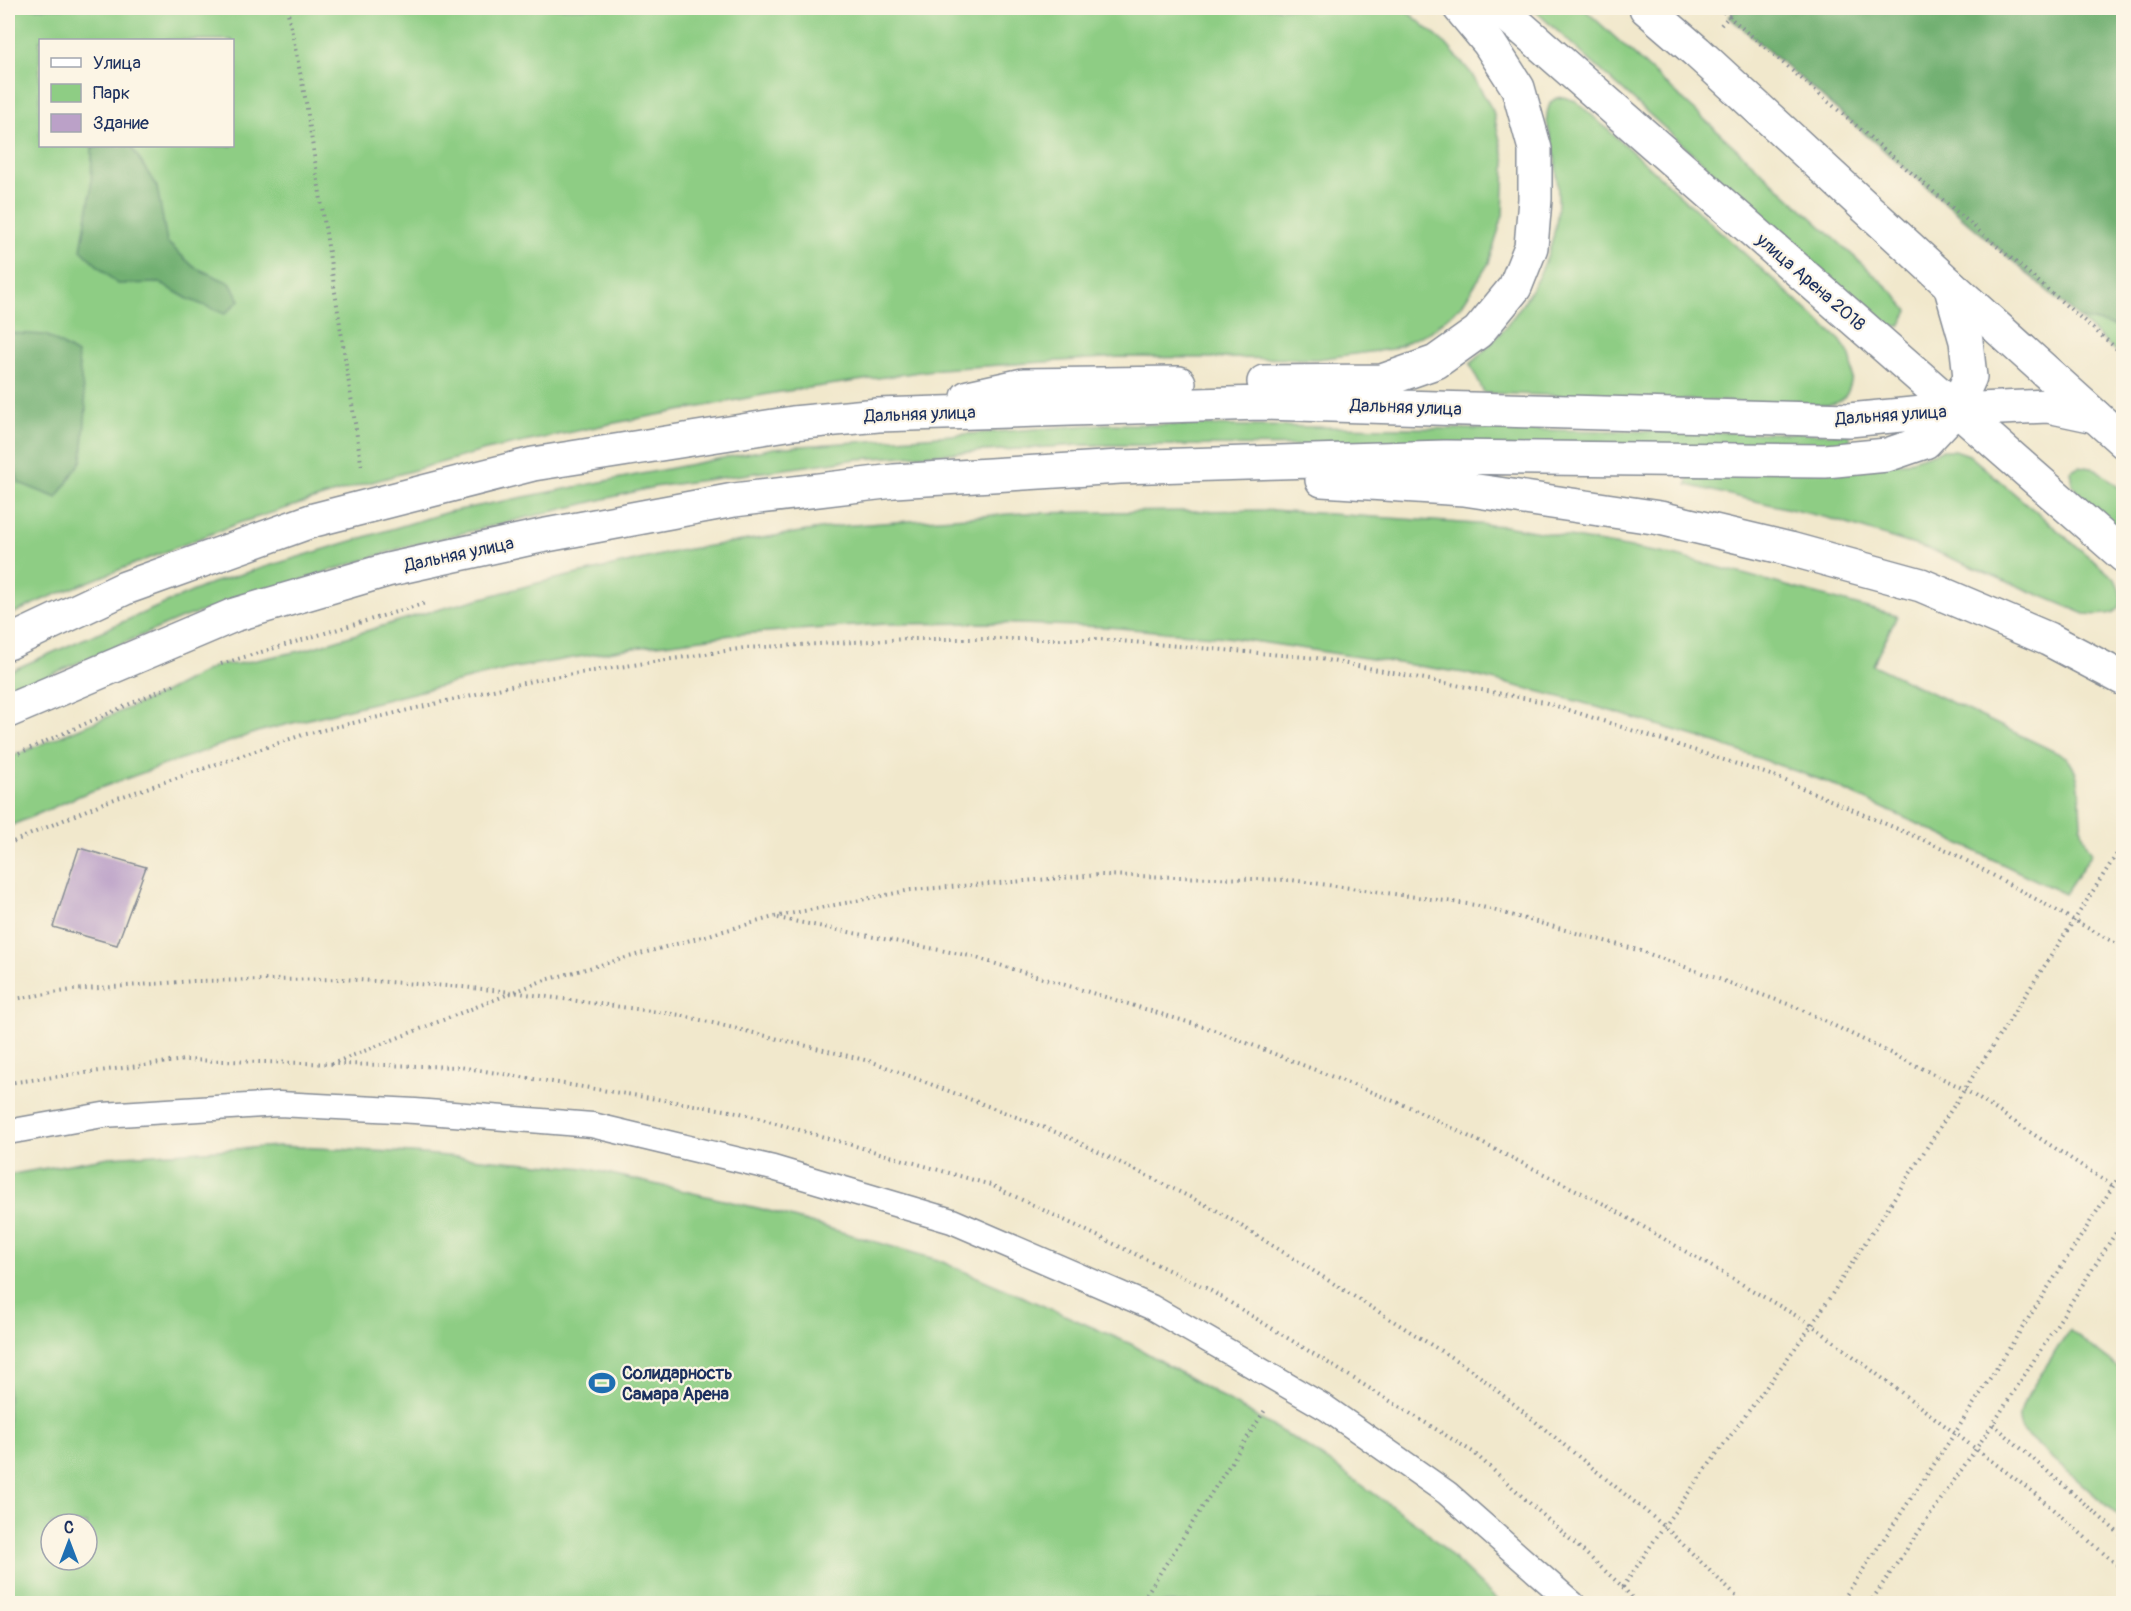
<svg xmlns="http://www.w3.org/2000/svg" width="2131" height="1611" viewBox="0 0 2131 1611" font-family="Pangolin,sans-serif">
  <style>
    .green { fill: #8ecd84; stroke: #547e71; stroke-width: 1.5; fill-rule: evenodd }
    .forest { fill: #72b072; stroke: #467068; stroke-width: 1.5 }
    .building { fill: #bba1c8 }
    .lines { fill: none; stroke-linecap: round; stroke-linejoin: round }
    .service-casing { stroke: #868c95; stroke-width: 27 }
    .secondary-casing { stroke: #868c95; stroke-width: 36 }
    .primary-casing { stroke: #868c95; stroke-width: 36 }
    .path { stroke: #868c95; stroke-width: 4; stroke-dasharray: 1.5 4.5; stroke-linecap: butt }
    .service { stroke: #fff; stroke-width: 24 }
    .secondary { stroke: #fff; stroke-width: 33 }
    .primary { stroke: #fff; stroke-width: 33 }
    .labels { text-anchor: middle; stroke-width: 4.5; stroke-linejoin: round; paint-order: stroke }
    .street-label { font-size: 18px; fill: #1b2f5e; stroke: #fcf5e5 }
    .poi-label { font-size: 18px; font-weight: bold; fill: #1b2f5e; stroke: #fcf5e5; text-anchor: start }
  </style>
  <rect width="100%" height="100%" fill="#fcf5e5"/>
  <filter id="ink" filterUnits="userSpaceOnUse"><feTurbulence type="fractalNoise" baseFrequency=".0167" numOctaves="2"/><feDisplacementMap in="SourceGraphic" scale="12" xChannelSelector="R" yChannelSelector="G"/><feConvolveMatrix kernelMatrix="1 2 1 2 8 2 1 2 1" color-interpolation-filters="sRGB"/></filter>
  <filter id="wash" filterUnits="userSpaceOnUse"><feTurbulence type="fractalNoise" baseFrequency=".008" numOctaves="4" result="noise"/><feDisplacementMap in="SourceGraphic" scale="24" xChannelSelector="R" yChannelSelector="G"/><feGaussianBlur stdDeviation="1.35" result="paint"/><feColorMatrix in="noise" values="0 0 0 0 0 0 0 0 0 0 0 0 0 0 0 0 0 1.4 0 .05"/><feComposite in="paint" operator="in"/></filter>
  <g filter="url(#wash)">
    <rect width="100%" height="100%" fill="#f1e8cc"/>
    <path class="green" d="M 8,8 L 1403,8 L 1447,45 L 1471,73 L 1493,111 L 1505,162 L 1503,215 L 1489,263 L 1462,305 L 1431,331 L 1392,349 L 1317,359 L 1120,357 L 940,369 L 774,393 L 615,423 L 486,450 L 361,485 L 239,523 L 42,600 L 8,616 ZM 40,40 L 232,40 L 232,146 L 40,146 Z
      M 1532,8 L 1583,8 L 1895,294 L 1908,311 L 1900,326 L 1885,326 L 1862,307 Z
      M 1563,97 L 1576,101 L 1841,341 C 1843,345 1847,349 1849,354 C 1855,367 1853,391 1841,400 C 1838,403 1832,404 1827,405 L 1484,393 L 1470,364 C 1516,322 1556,266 1558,202 C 1558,183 1557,165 1553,147 C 1551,137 1546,125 1547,115 C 1547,112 1549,105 1551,102 C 1554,98 1558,98 1563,97 Z
      M 2079,318 L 2123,328 L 2123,358 Z
      M 1104,424 L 1850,434 L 1850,459 L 1471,446 L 1081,445 L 857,459 L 654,487 L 405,547 L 182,618 L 8,693 L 8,672 L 212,583 L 448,512 L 774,448 Z
      M 1942,450 L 1955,450 L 1969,455 L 2115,579 C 2131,612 2114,617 2085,614 L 1934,551 L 1828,518 L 1687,485 L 1689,470 L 1903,463 Z
      M 2079,466 L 2096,469 L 2123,491 L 2123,536 L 2095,514 L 2072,485 L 2070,471 Z
      M 1272,510 L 1505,526 L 1677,556 L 1897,616 L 1873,665 L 2066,757 C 2092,786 2069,822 2092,853 L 2065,894 L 1929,829 L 1824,781 L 1701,738 L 1580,702 L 1464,673 L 1226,637 L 1107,627 L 988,623 L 885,624 L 739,634 L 619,650 L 509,669 L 257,732 L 86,793 L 8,827 L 8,758 L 160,695 L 217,665 L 237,664 L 305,650 L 418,615 L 538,583 L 683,550 L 840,526 L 1024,513 Z
      M 279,1146 L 412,1153 L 585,1168 L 762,1209 L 938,1260 L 1131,1344 L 1303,1444 L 1420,1526 L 1500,1603 L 8,1603 L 8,1175 L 109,1157 ZM 51,1524 L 87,1524 L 87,1560 L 51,1560 Z
      M 2069,1330 L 2123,1371 L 2123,1520 L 2023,1432 C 2017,1421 2018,1414 2023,1402 Z"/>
    <path class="forest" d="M 1737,8 L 2123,8 L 2123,328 L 2079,318 L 1729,17 Z
      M 109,146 L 131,146 L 157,187 L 167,242 L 194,267 L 230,283 L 240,300 L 225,314 L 188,299 L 160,283 L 117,284 L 81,250 L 91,191 L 92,148 Z
      M 8,333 L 46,335 L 77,354 L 86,408 L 82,460 L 57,498 L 19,483 L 8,448 Z"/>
    <g id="blocks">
      <path class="building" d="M 79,848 L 146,867 L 117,945 L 53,927 Z"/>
    </g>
  </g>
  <g filter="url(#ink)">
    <use href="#blocks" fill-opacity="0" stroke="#868c95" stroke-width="1.5"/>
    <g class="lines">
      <g class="service-casing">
        <path id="service" d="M 8,1132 L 103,1115 L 279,1104 L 415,1111 L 592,1125 L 773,1168 L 952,1221 L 1151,1307 L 1326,1408 L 1447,1493 L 1573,1604"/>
      </g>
      <g class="secondary-casing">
        <path id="secondary" d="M 1264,382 L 1382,381 L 1436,362 L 1478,332 L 1515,287 L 1531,247 L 1535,199 L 1535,149 L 1518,88 L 1489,43 L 1460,8
          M 968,397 L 1023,385 L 1179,383
          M 1322,480 L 1464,489 L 1660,518 L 1790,549 L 1921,585 L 2048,639 L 2124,679
          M 8,643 L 125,588 L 314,520 L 533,464 L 793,423 L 878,415 L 1260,403 L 1849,420 L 1955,410 L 2048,406 L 2095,416
          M 8,711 L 234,615 L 387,570 L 541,536 L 734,500 L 894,481 L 1120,467 L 1445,457 L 1825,461 L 1887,455 L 1925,442 L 1955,410 L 1970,377 L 1966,341 L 1950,285"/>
      </g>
      <g class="primary-casing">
        <path id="primary" d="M 1499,8 L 2124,556
          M 1646,8 L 1697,52 L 1950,285 L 2124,442"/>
      </g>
      <path class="path" d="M 287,8 L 306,102 L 362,469
        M 1719,8 L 2124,355
        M 1721,25 L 1737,8
        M 221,664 L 426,603
        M 8,758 L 175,684
        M 8,844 L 103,803 L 302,735 L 540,679 L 745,648 L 908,639 L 1097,639 L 1316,658 L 1544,702 L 1774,776 L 1949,851 L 2124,948
        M 778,918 L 970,956 L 1214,1030 L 1414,1109 L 1604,1204 L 1812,1325 L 2034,1493 L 2124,1571
        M 8,1000 L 72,990 L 194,981 L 343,979 L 462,987 L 512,992 L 680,1015 L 873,1062 L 1066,1136 L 1216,1210 L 1473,1371 L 1664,1526 L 1744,1604
        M 331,1064 L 542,981 L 774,917 L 911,890 L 1100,875 L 1291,880 L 1475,905 L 1641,951 L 1796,1007 L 1964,1089 L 2113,1186
        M 8,1083 L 184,1060 L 460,1067 L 737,1112 L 991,1185 L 1208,1289 L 1473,1452 L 1623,1587 L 1637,1604
        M 1993,1424 L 2124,1538
        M 1623,1587 L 1664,1526 L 1812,1325 L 2124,843
        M 1140,1604 L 1265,1410
        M 1840,1604 L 1955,1433 L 2124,1169
        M 1869,1604 L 1993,1424 L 2124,1220"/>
      <use href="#service" class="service"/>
      <use href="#secondary" class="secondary"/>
      <use href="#primary" class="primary"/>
    </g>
  </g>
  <defs>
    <g id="stadium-bare" transform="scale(2.07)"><path d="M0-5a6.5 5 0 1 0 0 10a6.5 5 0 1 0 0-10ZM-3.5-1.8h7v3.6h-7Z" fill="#1f6fb2" stroke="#fcf5e5" stroke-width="2.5" paint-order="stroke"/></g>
  </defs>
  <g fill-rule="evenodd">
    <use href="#stadium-bare" x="602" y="1383"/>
  </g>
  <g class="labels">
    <g class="street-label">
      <text transform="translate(1811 282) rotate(41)" y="6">улица Арена 2018</text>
      <text transform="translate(1406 407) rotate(2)" y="6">Дальняя улица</text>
      <text transform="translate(920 414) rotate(-2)" y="6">Дальняя улица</text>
      <text transform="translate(1891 415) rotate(-4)" y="6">Дальняя улица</text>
      <text transform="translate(459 554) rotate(-12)" y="6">Дальняя улица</text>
    </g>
    <g class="poi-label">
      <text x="622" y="1379">Солидарность<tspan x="622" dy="21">Самара Арена</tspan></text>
    </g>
  </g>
  <rect width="2131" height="1611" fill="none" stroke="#fcf5e5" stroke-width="30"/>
  <rect x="39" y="39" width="195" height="108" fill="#fcf5e5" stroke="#a2a6af" stroke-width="1.5"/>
  <rect x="51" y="58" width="30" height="9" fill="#ffffff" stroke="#a2a6af" stroke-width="1.5"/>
  <text x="93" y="69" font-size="18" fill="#1b2f5e">Улица</text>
  <rect x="51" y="84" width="30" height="18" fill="#8ecd84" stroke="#a2a6af" stroke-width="1.5"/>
  <text x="93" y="99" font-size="18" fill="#1b2f5e">Парк</text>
  <rect x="51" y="114" width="30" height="18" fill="#bba1c8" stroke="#a2a6af" stroke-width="1.5"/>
  <text x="93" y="129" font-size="18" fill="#1b2f5e">Здание</text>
  <g transform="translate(69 1542)"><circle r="28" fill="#fcf5e5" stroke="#a2a6af" stroke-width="1.5"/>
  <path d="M0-4.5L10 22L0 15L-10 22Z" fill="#1f6fb2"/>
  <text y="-9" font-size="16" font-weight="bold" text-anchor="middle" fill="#1b2f5e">С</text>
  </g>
</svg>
